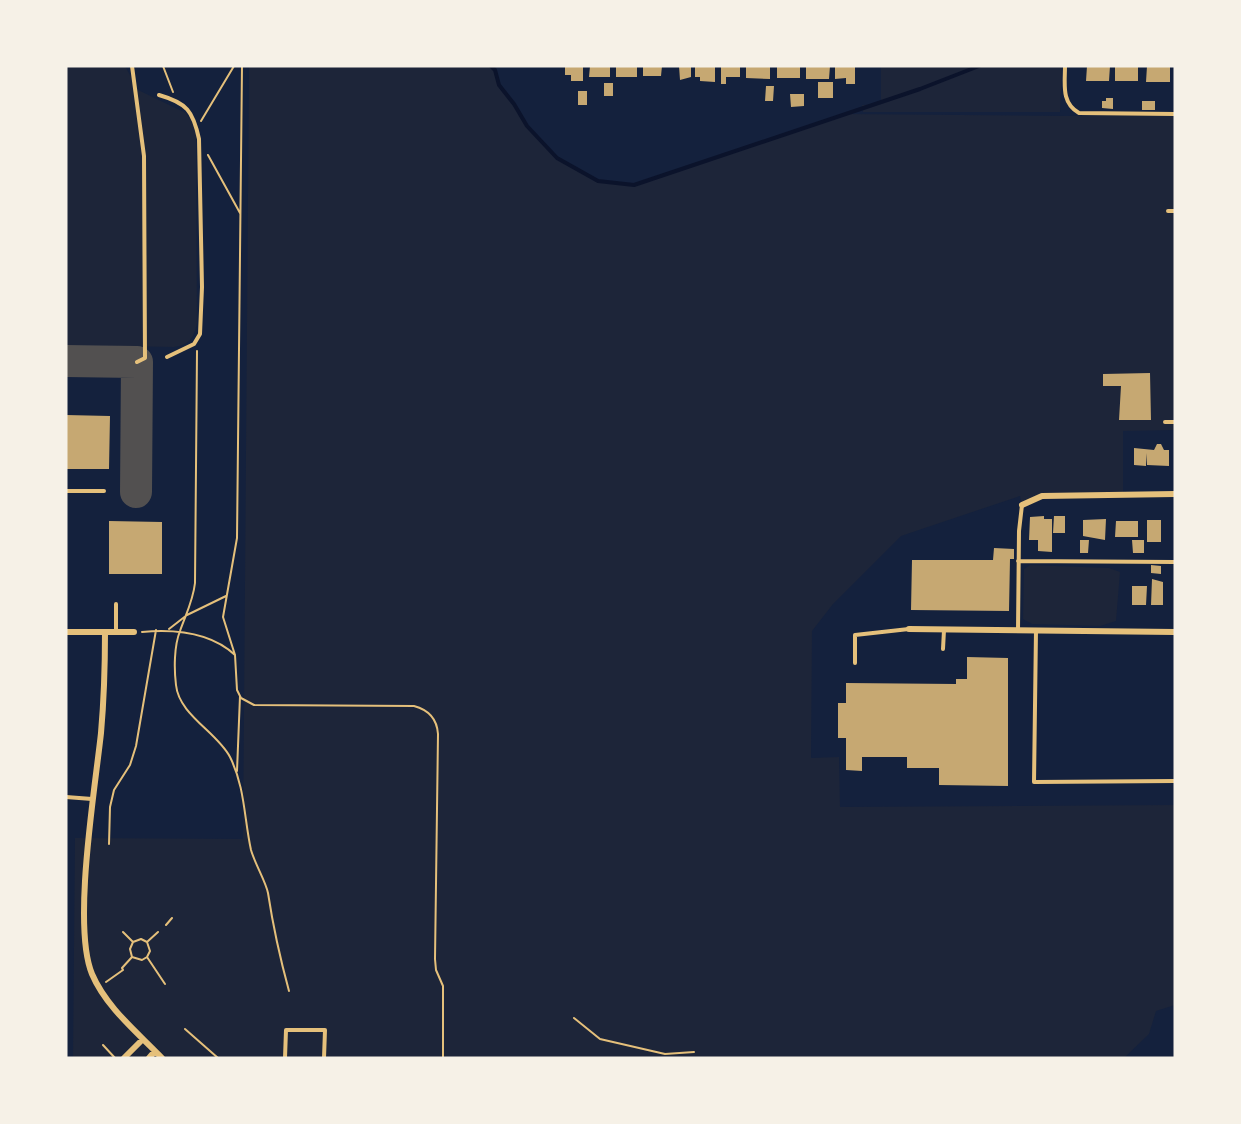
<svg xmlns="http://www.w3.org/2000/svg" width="1241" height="1124" viewBox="0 0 1241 1124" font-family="'Source Serif 4',serif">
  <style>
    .green { fill: #1d2539 }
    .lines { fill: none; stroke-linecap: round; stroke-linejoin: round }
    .stream { stroke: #0b132b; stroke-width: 4 }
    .taxiway { stroke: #525050; stroke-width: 32 }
    .building { fill: #c6a872 }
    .path { stroke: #e5c07b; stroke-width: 2 }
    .service { stroke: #e5c07b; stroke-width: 4 }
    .minor { stroke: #e5c07b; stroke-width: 6 }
  </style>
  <rect width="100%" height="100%" fill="#14213d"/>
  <path class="green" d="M 66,66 L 125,66 L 138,90 L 186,113 L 196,129 L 197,323 C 194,338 189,345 174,347 L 66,345 Z
    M 249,66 L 491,66 L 495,70 L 499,85 L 514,104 L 526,125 L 557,158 L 598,181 L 634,185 L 845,114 L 1067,116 L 1175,114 L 1175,430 L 1123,431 L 1123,496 L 1042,496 L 1022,505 L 1020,496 L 901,536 L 833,604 L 812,631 L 811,758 L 839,757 L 840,807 L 1175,805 L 1175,1005 L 1156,1011 L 1149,1034 L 1124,1058 L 73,1058 L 75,838 L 243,839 Z
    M 881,66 L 1062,66 L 1060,112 L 863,112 L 862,105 L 881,104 Z
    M 1030,565 L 1109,568 L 1120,572 L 1116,621 L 1100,626 L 1032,624 L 1023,619 L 1024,569 Z"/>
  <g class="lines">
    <path class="stream" d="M 491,66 L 495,70 L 499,85 L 514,104 L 527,126 L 557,158 L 598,181 L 634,185 L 920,89 L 979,66"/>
    <path class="taxiway" d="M 66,361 L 137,362 L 136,492"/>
  </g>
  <path class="building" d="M 565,66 L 583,66 L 583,81 L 571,81 L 571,75 L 565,75 Z
    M 590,66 L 610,66 L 610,77 L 589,77 Z
    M 616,66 L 637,66 L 637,77 L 616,77 Z
    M 643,66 L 662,66 L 661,76 L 643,76 Z
    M 679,66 L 691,66 L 691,77 L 680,80 Z
    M 695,66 L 715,67 L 715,82 L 700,81 L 700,77 L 695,77 Z
    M 721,66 L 740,66 L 740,77 L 726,77 L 726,84 L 721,84 Z
    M 746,66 L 770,66 L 770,79 L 746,78 Z
    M 777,66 L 800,66 L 800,78 L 777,78 Z
    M 806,66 L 830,66 L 829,79 L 806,79 Z
    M 835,66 L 855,66 L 855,84 L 846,84 L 846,78 L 835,79 Z
    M 1087,66 L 1110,66 L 1109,81 L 1086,81 Z
    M 1115,66 L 1138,66 L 1138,81 L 1115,81 Z
    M 1147,66 L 1170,66 L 1170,82 L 1146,82 Z
    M 818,82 L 833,82 L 833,98 L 818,98 Z
    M 604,83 L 613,83 L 613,96 L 604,96 Z
    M 766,86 L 774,86 L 773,101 L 765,101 Z
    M 578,91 L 587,91 L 587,105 L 578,105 Z
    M 790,94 L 804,94 L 804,106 L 791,107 Z
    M 1106,98 L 1113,98 L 1113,109 L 1102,108 L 1102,101 L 1106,101 Z
    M 1142,101 L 1155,101 L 1155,110 L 1142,110 Z
    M 1150,373 L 1151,420 L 1119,420 L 1121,386 L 1103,386 L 1103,374 Z
    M 66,415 L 110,416 L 109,469 L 66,469 Z
    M 1157,444 L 1161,444 L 1164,450 L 1169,450 L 1169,466 L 1147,465 L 1146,453 L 1146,466 L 1134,465 L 1134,448 L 1154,450 Z
    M 1044,516 L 1044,519 L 1052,519 L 1052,552 L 1038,551 L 1038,540 L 1029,540 L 1030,517 Z
    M 1054,516 L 1065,516 L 1065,533 L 1053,533 Z
    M 1106,519 L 1105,540 L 1083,536 L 1083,520 Z
    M 1147,520 L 1161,520 L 1161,542 L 1147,542 Z
    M 109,521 L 162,522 L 162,574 L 109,574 Z
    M 1116,521 L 1138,521 L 1138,537 L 1115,537 Z
    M 1080,540 L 1089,540 L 1088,553 L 1080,553 Z
    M 1132,540 L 1144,540 L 1144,553 L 1133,553 Z
    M 994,548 L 1014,549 L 1014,559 L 1010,559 L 1009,611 L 911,610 L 912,560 L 993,560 Z
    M 1151,565 L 1161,566 L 1161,574 L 1151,573 Z
    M 1152,579 L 1163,582 L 1163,605 L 1151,605 Z
    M 1132,586 L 1147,586 L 1146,605 L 1132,605 Z
    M 967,657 L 1008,658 L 1008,786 L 939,785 L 939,768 L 907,768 L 907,757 L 862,757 L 862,771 L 846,770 L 846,738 L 838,738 L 838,703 L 846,703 L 846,683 L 956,684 L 956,679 L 967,679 Z"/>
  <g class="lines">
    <path class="path" d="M 163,66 L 173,92
      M 242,66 L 237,538 L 223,617 L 235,655 L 237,690 L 241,698 L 254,705 L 414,706 C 429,710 437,719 438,734 L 435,959 L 436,970 L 443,986 L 443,1058
      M 201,121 L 234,66
      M 208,155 L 240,213
      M 197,351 L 195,583 C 193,601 186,614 180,631 C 174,646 174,669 176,685 C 179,715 217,732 230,757 C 245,787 244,818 251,850 C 255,864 266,882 268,893 C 273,926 280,958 289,991
      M 169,629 L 187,615 L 226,596
      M 142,632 C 175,629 210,632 235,655
      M 237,771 L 240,696
      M 109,844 L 110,807 L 114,790 L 130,765 L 136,746 L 156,630
      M 166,925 L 172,918
      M 123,932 L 133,942
      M 147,942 L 158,932
      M 147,957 L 165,984
      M 106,982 L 123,970 L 122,968 L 132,957 L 130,949 L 133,942 L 141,939 L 147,942 L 150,951 L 147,957 L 142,960 L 132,957
      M 574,1018 L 600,1039 L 665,1054 L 694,1052
      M 185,1029 L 218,1058
      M 103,1045 L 115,1058"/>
    <path class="service" d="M 132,66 L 144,156 L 145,358 L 137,362
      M 1065,66 C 1065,84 1061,103 1079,113 L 1175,114
      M 159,95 C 187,103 193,111 199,139 L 202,287 L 200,334 L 194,344 L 167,357
      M 1168,211 L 1175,211
      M 1165,422 L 1175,422
      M 66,491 L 104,491
      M 1018,561 L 1175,562
      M 1018,630 L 1019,531 L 1022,505
      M 1036,630 L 1034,782 L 1175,781
      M 116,632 L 116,604
      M 943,649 L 944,630
      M 855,663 L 855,635 L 909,629
      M 66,797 L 92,799
      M 285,1058 L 286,1030 L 325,1030 L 324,1058"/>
    <path class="minor" d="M 1022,505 L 1042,496 L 1175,494
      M 909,629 L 1175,632
      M 66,632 L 134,632
      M 105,632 C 105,665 104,699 101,733 C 95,789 72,926 92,974 C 106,1007 137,1032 162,1058
      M 124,1058 L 143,1039
      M 149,1058 L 155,1051"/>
  </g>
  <rect width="1241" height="1124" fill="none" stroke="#f6f1e7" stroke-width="135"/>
</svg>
